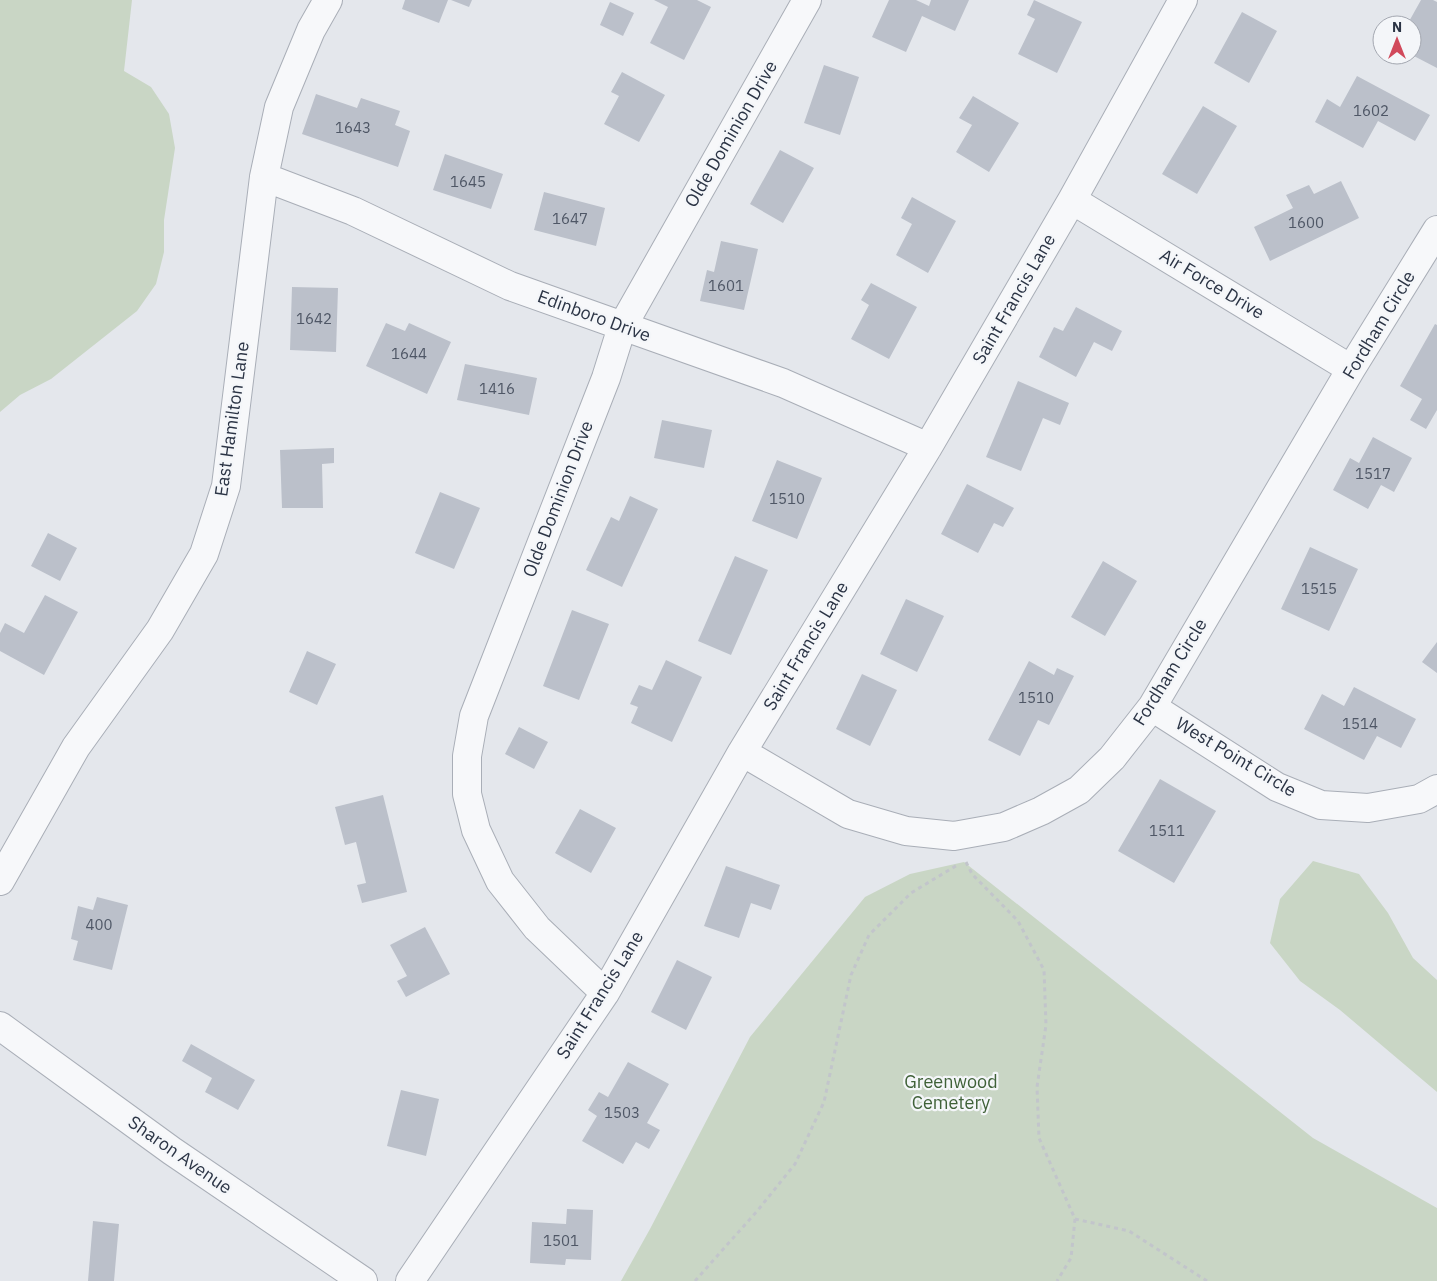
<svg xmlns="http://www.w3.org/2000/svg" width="1437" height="1281" viewBox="0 0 1437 1281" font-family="'IBM Plex Sans',sans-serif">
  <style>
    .green { fill: #c9d6c5 }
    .building { fill: #bbc0ca }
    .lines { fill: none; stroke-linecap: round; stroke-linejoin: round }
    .minor-casing { stroke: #a9aeb7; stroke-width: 30 }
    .path { stroke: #c2c5cb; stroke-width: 3; stroke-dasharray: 4 4; stroke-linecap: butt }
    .minor { stroke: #f7f8fa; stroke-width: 28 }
    .labels { text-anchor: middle; stroke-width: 4.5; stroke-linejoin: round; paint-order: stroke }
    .number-label { font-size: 15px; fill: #4f5766 }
    .street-label { font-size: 18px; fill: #2b3445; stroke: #f4f6f9 }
    .park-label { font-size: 18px; fill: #3f6138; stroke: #f4f6f9 }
  </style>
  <rect width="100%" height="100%" fill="#e4e7ec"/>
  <path class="green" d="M 0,0 L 132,0 L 124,71 L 151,87 L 169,114 L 175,148 L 164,220 L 164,252 L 156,284 L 137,311 L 51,379 L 20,395 L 0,412 Z
    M 1313,861 L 1359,874 L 1388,913 L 1413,958 L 1437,980 L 1437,1092 L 1340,1010 L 1300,981 L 1270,943 L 1280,899 Z
    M 964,862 L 1313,1138 L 1437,1208 L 1437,1281 L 621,1281 L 650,1229 L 750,1037 L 865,897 L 910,874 Z"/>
  <path class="building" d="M 405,0 L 448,0 L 439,23 L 402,9 Z
    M 451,0 L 472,0 L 469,7 Z
    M 654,0 L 697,0 L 711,7 L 684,60 L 650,43 L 668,7 Z
    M 889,0 L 916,0 L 929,6 L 931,0 L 969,0 L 955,31 L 922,16 L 906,52 L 872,37 Z
    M 1034,0 L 1082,22 L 1057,73 L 1018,54 L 1035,19 L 1027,15 Z
    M 1421,0 L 1433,0 L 1437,2 L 1437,68 L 1412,55 L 1412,25 L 1407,25 Z
    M 610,2 L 634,13 L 623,36 L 600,25 Z
    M 1242,12 L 1277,31 L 1249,83 L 1214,63 Z
    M 824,65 L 859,77 L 840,135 L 804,123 Z
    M 622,72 L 665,95 L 639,142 L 604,124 L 619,96 L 611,92 Z
    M 1357,76 L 1430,115 L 1415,141 L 1378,121 L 1363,148 L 1315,122 L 1327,99 L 1340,107 Z
    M 316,94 L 357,108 L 361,98 L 400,111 L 395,125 L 410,131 L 398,167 L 302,134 Z
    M 973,96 L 1019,123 L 989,172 L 956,152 L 972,125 L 959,118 Z
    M 1203,106 L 1237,126 L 1197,194 L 1162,174 Z
    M 780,150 L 814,168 L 783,223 L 750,204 Z
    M 445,154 L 503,174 L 491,209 L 433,190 Z
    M 1341,181 L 1359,218 L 1270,261 L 1254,227 L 1293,208 L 1286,195 L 1309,185 L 1314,194 Z
    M 544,192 L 605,208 L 596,246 L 534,230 Z
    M 912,197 L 956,221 L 928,273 L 896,255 L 912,224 L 901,218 Z
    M 721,241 L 758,249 L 744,310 L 700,301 L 707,270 L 714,272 Z
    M 871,283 L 917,307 L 889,359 L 851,339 L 869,305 L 861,300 Z
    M 292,287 L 338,288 L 336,352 L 290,350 Z
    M 1076,307 L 1122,331 L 1112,351 L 1094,342 L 1076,377 L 1039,357 L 1054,327 L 1063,331 Z
    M 386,323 L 405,331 L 409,323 L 451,342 L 427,394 L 366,366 Z
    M 1435,324 L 1437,325 L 1437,410 L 1426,429 L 1410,420 L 1422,399 L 1400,386 Z
    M 465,364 L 537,378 L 529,415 L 457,400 Z
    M 1018,381 L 1069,403 L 1060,425 L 1043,418 L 1021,471 L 986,457 Z
    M 662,420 L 712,430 L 704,468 L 654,458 Z
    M 1373,437 L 1412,458 L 1394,492 L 1381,485 L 1368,509 L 1333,490 L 1350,458 L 1359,463 Z
    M 334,448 L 334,463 L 322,464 L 323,508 L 282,508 L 280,450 Z
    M 777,460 L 822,478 L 797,539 L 752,521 Z
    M 967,484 L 1014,508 L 1003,527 L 994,523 L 978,553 L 941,534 Z
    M 440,492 L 480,508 L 454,569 L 415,553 Z
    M 630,496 L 658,509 L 622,587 L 586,570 L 611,517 L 619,521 Z
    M 48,533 L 77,548 L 60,581 L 31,566 Z
    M 1310,547 L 1358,569 L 1329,631 L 1281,609 Z
    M 735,556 L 768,570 L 731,655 L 698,641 Z
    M 1103,561 L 1137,581 L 1105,636 L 1071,617 Z
    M 45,595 L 78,612 L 44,675 L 0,651 L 0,633 L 5,623 L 24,633 Z
    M 906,599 L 944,616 L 917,672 L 880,654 Z
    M 572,610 L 609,624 L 579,700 L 543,686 Z
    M 1437,642 L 1437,673 L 1422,662 Z
    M 307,651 L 336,664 L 317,705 L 289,692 Z
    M 666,660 L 702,677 L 672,742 L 631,723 L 638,707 L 630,704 L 639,685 L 652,690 Z
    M 1029,661 L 1054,675 L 1057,668 L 1074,676 L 1049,725 L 1038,720 L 1020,756 L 988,740 Z
    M 862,674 L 897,690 L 870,746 L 836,729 Z
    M 1354,687 L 1416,719 L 1401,748 L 1377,736 L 1364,760 L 1304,729 L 1322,694 L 1344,706 Z
    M 519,727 L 548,742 L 534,769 L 505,754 Z
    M 1160,779 L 1216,811 L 1174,883 L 1118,851 Z
    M 383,795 L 407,892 L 362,903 L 357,885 L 366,883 L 356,842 L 345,845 L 335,807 Z
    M 580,809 L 616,828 L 591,873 L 555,853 Z
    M 726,866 L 780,885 L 771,910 L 751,903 L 739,938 L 704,926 Z
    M 97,897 L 128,905 L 112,970 L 73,960 L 78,941 L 71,939 L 78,906 L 93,910 Z
    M 425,927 L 450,974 L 406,997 L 397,981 L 407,976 L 390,945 Z
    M 677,960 L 712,977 L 686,1030 L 651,1012 Z
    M 191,1044 L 255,1080 L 238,1110 L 205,1092 L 212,1078 L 182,1061 Z
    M 628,1062 L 669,1084 L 647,1123 L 660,1130 L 649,1149 L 636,1142 L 623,1164 L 582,1141 L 597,1116 L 588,1110 L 599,1092 L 608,1097 Z
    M 401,1090 L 439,1099 L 426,1156 L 387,1146 Z
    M 567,1209 L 593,1210 L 591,1260 L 566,1259 L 565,1265 L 530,1263 L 532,1222 L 566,1224 Z
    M 93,1221 L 119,1224 L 114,1281 L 88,1281 Z"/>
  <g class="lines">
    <g class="minor-casing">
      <path id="minor" d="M 264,177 L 353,211 L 510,286 L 783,383 L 928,447
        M 1072,200 L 1351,369
        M 1152,707 L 1277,787 L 1321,805 L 1368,808 L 1419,799 L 1437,789
        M 742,752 L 848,814 L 906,831 L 954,836 L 1004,827 L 1041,811 L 1079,790 L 1112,758 L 1152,707 L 1351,369 L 1437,230
        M 0,881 L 76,747 L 160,630 L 204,554 L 226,486 L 264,177 L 279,107 L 311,30 L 328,0
        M 605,993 L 537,928 L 500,881 L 476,830 L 467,794 L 467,756 L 474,716 L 606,378 L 622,327 L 807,0
        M 0,1026 L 172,1151 L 363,1281
        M 410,1281 L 605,993 L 742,752 L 928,447 L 1072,200 L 1183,0"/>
    </g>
    <path class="path" d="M 966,862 L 972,874 L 1018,921 L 1044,970 L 1046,1025 L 1037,1087 L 1039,1138 L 1075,1219 L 1071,1258 L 1057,1281
      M 1075,1219 L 1129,1231 L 1207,1281
      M 695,1281 L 758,1210 L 795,1164 L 824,1102 L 851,975 L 869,935 L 911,893 L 959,864"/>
    <use href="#minor" class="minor"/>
  </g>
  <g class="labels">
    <g class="number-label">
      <text x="1371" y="116">1602</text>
      <text x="353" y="133">1643</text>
      <text x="468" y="187">1645</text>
      <text x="570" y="224">1647</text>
      <text x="1306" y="228">1600</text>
      <text x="726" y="291">1601</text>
      <text x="314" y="324">1642</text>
      <text x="409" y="359">1644</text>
      <text x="497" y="394">1416</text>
      <text x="1373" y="479">1517</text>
      <text x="787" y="504">1510</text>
      <text x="1319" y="594">1515</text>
      <text x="1036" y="703">1510</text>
      <text x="1360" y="729">1514</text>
      <text x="1167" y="836">1511</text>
      <text x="99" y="930">400</text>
      <text x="622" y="1118">1503</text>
      <text x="561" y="1246">1501</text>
    </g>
    <g class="street-label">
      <text transform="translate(731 134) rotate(-60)" y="6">Olde Dominion Drive</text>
      <text transform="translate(1212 284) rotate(31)" y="6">Air Force Drive</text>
      <text transform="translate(1014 299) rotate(-60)" y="6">Saint Francis Lane</text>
      <text transform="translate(594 316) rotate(20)" y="6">Edinboro Drive</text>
      <text transform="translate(1379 325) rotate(-59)" y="6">Fordham Circle</text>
      <text transform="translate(232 419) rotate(-82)" y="6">East Hamilton Lane</text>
      <text transform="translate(558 499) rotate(-69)" y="6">Olde Dominion Drive</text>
      <text transform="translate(806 646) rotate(-59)" y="6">Saint Francis Lane</text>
      <text transform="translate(1170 672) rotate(-58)" y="6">Fordham Circle</text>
      <text transform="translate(1236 757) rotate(31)" y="6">West Point Circle</text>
      <text transform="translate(600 995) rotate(-58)" y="6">Saint Francis Lane</text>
      <text transform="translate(180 1155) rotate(35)" y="6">Sharon Avenue</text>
    </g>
    <g class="park-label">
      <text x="951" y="1088">Greenwood<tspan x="951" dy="21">Cemetery</tspan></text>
    </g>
  </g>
  <g transform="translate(1397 40)"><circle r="24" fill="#f4f6f9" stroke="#a4a8b1"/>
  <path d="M0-4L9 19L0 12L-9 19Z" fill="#d1495b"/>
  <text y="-8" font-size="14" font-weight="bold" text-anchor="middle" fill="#2b3445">N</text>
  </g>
</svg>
